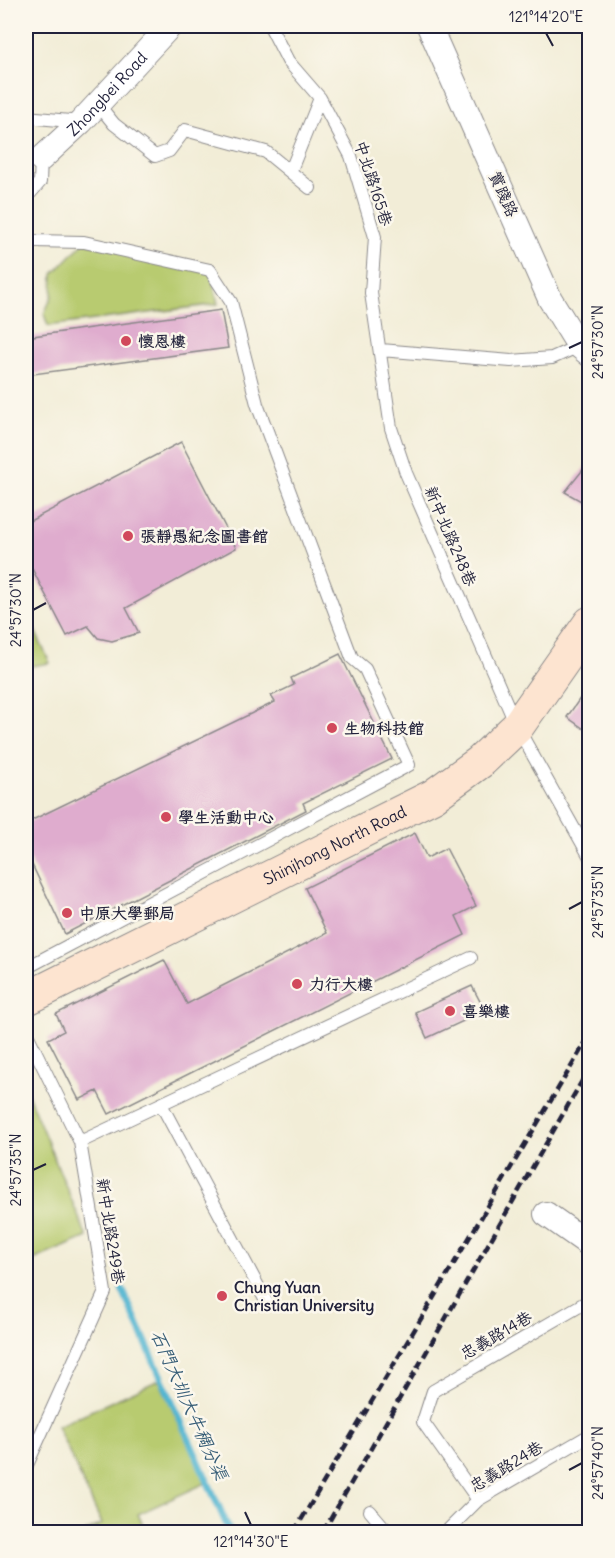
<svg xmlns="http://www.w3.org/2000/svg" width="615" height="1558" viewBox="0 0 615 1558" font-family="Delius,'LXGW WenKai TC',sans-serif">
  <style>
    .green { fill: #b8cb6f; stroke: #6d7655; stroke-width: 1.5 }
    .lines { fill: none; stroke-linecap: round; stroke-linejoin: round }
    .stream { stroke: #53b6d1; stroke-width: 7 }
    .building { fill: #dfacce }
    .lane-casing { stroke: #8a8889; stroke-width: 14 }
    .street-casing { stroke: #8a8889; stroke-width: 26 }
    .secondary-casing { stroke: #8a8889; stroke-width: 35 }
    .lane { stroke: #fff; stroke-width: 12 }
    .street { stroke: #fff; stroke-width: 24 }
    .secondary { stroke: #fde4d0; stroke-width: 33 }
    .rail { stroke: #22223b; stroke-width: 4.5; stroke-dasharray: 9 4.5; stroke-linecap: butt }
    .ticks { fill: none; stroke: #22223b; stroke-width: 2 }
    .poi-dot { fill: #d1495b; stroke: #fbf7ec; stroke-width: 2 }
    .labels { text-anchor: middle; stroke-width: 5; stroke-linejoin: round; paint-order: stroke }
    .street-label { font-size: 16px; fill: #22223b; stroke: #fbf7ec }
    .poi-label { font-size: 16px; font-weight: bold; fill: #22223b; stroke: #fbf7ec; text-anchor: start }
    .water-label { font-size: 18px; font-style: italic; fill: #365d77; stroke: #fbf7ec }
    .neatline { fill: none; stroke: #22223b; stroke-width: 2 }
    .ticks-label { font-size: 15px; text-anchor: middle; fill: #22223b }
  </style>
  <rect width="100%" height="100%" fill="#fbf7ec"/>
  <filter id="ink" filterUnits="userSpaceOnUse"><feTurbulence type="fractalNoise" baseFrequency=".0167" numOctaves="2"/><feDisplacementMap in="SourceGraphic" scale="12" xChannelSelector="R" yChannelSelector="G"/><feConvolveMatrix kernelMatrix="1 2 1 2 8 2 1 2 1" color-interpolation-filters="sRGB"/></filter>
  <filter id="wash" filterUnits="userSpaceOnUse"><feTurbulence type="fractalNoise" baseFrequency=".008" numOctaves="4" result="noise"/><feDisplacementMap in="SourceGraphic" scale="24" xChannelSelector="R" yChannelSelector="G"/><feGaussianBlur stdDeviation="1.35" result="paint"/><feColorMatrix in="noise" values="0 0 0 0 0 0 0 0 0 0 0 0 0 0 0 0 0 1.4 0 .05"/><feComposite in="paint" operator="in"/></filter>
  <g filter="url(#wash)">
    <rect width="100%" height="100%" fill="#f2edd7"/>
    <path class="green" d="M 84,242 L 210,270 L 218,304 L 48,326 L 44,314 L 52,296 L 53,274 Z
      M 26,612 L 50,663 L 26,667 Z
      M 26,1090 L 87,1237 L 26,1263 Z
      M 159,1380 L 206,1483 L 138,1514 L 146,1532 L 85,1532 L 102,1524 L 57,1426 Z"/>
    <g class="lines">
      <path class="stream" d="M 122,1289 L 230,1532"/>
    </g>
    <g id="blocks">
      <path class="building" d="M 221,310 L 228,348 L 26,375 L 26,337 Z
        M 181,442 L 236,548 L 126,608 L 139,633 L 112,641 L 98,638 L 88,626 L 67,636 L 26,557 L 26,523 Z
        M 590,461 L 590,506 L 565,492 Z
        M 340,654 L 392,759 L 303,803 L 306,810 L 65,934 L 26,852 L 26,823 L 275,702 L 271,696 L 294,685 L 291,678 Z
        M 590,684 L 590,733 L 567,717 Z
        M 415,833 L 427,858 L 446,848 L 476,906 L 456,916 L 465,935 L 109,1114 L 97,1091 L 79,1100 L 48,1039 L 64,1031 L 56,1014 L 164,960 L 187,1004 L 327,933 L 305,888 Z
        M 472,986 L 485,1011 L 427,1038 L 415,1012 Z"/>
    </g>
  </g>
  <g filter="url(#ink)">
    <use href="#blocks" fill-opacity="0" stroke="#8a8889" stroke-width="1.5"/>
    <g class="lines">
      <g class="lane-casing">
        <path id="lane" d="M 270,26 L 288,61 L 320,98 L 351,156 L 375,237 L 371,293 L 391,428 L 406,473 L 517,727 L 590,857
          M 97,103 L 114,124 L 155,156 L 169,151 L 185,130 L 266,152 L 310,188
          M 26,117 L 81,122
          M 26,162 L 41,159 L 40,182 L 26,198
          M 291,170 L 320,98
          M 26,236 L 32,241 L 84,242 L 210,270 L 231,302 L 257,404 L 352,658 L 365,669 L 409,765 L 26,968
          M 381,350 L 511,361 L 552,358 L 579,346
          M 26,1032 L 80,1142 L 105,1292 L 26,1467
          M 161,1104 L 267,1303
          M 80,1142 L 471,958
          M 478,1500 L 423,1422 L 433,1391 L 590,1300
          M 370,1511 L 388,1532
          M 446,1532 L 478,1500 L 590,1435"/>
      </g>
      <g class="street-casing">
        <g id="street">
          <path d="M 429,26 L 550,299 L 579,346 L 590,355"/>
          <path id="s1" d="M 41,159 L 81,122 L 170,26"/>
          <path d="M 546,1214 L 590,1245"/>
        </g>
      </g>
      <g class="secondary-casing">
        <g id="secondary">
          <path id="s2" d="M 26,999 L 433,796 L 480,762 L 517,727 L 590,623"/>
        </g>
      </g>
      <use href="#lane" class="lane"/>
      <use href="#street" class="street"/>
      <use href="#secondary" class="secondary"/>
      <path class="rail" d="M 294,1532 L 590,1035
        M 323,1532 L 590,1067"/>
    </g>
  </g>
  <path class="ticks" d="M 546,33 L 553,46M 569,348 L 582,342M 33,610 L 46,603M 569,909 L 582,902M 33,1170 L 46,1164M 569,1470 L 582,1463M 245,1512 L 251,1525"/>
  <g class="poi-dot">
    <circle cx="126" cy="341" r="6"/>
    <circle cx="128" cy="536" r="6"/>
    <circle cx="332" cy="728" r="6"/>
    <circle cx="166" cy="817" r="6"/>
    <circle cx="67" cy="913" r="6"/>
    <circle cx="297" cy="984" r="6"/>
    <circle cx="450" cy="1011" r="6"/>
    <circle cx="222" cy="1296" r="6"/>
  </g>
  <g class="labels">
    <g class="street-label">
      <text dy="6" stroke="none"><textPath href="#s1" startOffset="93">Zhongbei Road</textPath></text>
      <text transform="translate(374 183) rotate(72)" y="6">中北路165巷</text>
      <text transform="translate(504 194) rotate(66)" y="6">實踐路</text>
      <text transform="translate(451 536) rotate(67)" y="6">新中北路248巷</text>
      <text dy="6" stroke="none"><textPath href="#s2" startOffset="345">Shinjhong North Road</textPath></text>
      <text transform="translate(111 1231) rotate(81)" y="6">新中北路249巷</text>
      <text transform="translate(496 1335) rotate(-30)" y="6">忠義路14巷</text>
      <text transform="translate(506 1466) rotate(-31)" y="6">忠義路24巷</text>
    </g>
    <g class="poi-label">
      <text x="138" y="347">懷恩樓</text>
      <text x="140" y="542">張靜愚紀念圖書館</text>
      <text x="344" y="734">生物科技館</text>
      <text x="178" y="823">學生活動中心</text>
      <text x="79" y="919">中原大學郵局</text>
      <text x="309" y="990">力行大樓</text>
      <text x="462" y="1017">喜樂樓</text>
      <text x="234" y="1293">Chung Yuan<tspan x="234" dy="18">Christian University</tspan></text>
    </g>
    <g class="water-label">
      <text transform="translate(189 1405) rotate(66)" y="6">石門大圳大牛稠分渠</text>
    </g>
  </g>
  <rect width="615" height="1558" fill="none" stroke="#fbf7ec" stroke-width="66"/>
  <rect x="33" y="33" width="549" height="1492" class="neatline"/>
  <g class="ticks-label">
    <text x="546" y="22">121°14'20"E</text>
    <text transform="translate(598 342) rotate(-90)" y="5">24°57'30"N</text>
    <text transform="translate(16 610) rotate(-90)" y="5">24°57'30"N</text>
    <text transform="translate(598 902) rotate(-90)" y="5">24°57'35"N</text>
    <text transform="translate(16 1170) rotate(-90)" y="5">24°57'35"N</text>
    <text transform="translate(598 1463) rotate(-90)" y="5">24°57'40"N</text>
    <text x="251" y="1547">121°14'30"E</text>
  </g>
</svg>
